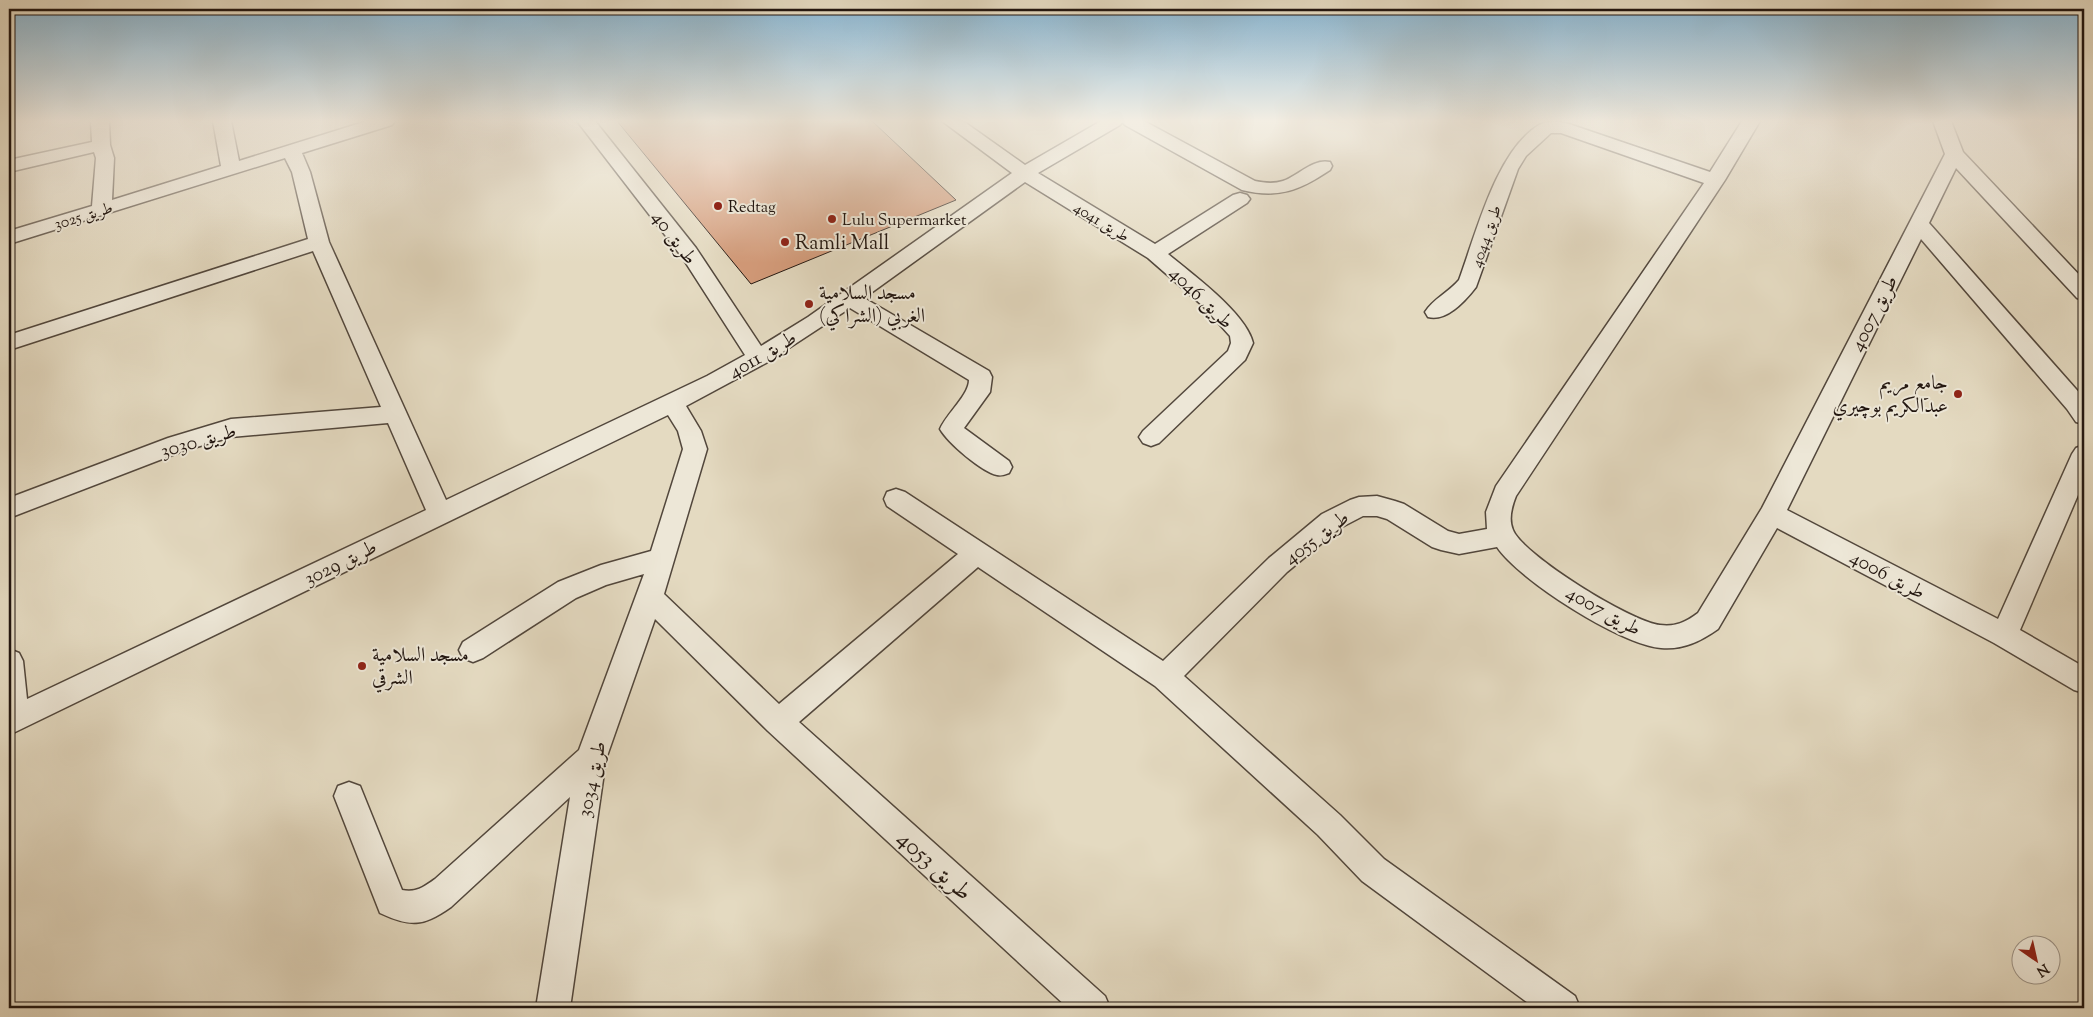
<svg xmlns="http://www.w3.org/2000/svg" width="2093" height="1017" viewBox="0 0 2093 1017" font-family="'Sorts Mill Goudy',Amiri,serif">
  <style>
    .building { fill: #d59c7b; stroke: #221610 }
    .lines { fill: none; stroke-linecap: round; stroke-linejoin: round }
    .minor-casing { stroke: #52473c; stroke-width: 3 }
    .minor { fill: #ede7d7; fill-rule: evenodd }
    .poi-dot { fill: #8f2418; stroke: #ede7d7; stroke-width: 2 }
    .labels { text-anchor: middle; stroke-width: 4; stroke-linejoin: round; paint-order: stroke }
    .far-poi-label { font-size: 16px; fill: #221610; stroke: #ede7d7; text-anchor: start }
    .far-street-label { font-size: 16px; fill: #221610; stroke: #ede7d7 }
    .street-label { font-size: 20px; fill: #221610; stroke: #ede7d7 }
    .poi-label { font-size: 20px; fill: #221610; stroke: #ede7d7; text-anchor: start }
    .near-street-label { font-size: 24px; fill: #221610; stroke: #ede7d7 }
  </style>
  <rect width="100%" height="100%" fill="#e4dac1"/>
  <filter id="stains"><feTurbulence type="fractalNoise" baseFrequency=".004" numOctaves="4"/><feColorMatrix values="0 0 0 0 .2 0 0 0 0 .09 0 0 0 0 .02 0 0 0 .5 -.17"/></filter>
  <radialGradient id="worn" r=".72"><stop offset=".6" stop-color="#630" stop-opacity="0"/><stop offset="1" stop-color="#630" stop-opacity=".3"/></radialGradient>
  <path class="building" d="M 617,121 L 872,121 L 956,200 L 751,284 Z"/>
  <g class="lines">
    <g class="minor-casing">
      <path id="minor" d="M 91,121 L 109,121 L 110,145 L 114,158 L 112,200 L 221,166 L 213,121 L 231,121 L 239,161 L 367,121 L 395,121 L 392,125 L 302,153 L 310,172 L 329,242 L 446,500 L 707,376 L 745,355 L 682,257 L 577,121 L 595,121 L 696,248 L 761,346 L 808,317 L 1012,173 L 942,121 L 963,121 L 1025,165 L 1101,121 L 1144,121 L 1255,181 C 1264,183 1274,184 1283,181 C 1298,176 1313,158 1330,162 L 1332,166 L 1330,170 C 1300,190 1279,199 1242,190 L 1125,125 L 1122,122 L 1120,125 L 1038,173 L 1155,244 L 1233,195 L 1240,193 L 1247,195 L 1250,199 L 1247,203 L 1168,254 C 1192,274 1246,313 1253,343 L 1245,360 L 1159,443 L 1151,446 L 1143,443 L 1139,437 L 1143,431 L 1228,351 L 1231,343 L 1230,336 L 1203,306 L 1148,258 L 1025,182 L 864,298 L 989,371 L 992,377 L 990,392 L 964,428 L 1009,461 L 1012,467 L 1009,473 C 1004,475 1001,476 997,475 C 982,472 948,443 940,429 C 947,413 969,395 969,380 L 850,308 L 766,363 L 686,406 L 701,431 L 707,449 L 664,594 L 779,704 L 958,554 L 887,506 L 884,499 L 887,492 L 896,489 L 905,492 L 1163,661 L 1269,558 L 1322,514 L 1350,500 L 1359,497 L 1377,496 L 1395,501 L 1404,504 L 1448,531 L 1459,534 L 1487,529 L 1486,512 L 1496,486 L 1704,183 L 1561,133 L 1551,133 L 1526,156 L 1518,169 L 1476,287 C 1466,300 1447,322 1428,317 L 1425,312 C 1433,299 1449,292 1459,280 C 1476,234 1496,151 1539,125 C 1547,120 1561,122 1569,124 L 1710,172 L 1742,121 L 1760,121 L 1725,180 L 1516,496 C 1512,506 1508,519 1513,530 C 1523,555 1631,622 1660,625 C 1676,627 1686,622 1698,613 L 1762,508 L 1945,154 L 1933,121 L 1951,121 L 1963,152 L 2084,280 L 2084,300 L 2077,298 L 1956,168 L 1929,223 L 2083,397 L 2084,424 L 2076,422 L 2067,409 L 1921,239 L 1787,510 L 1998,619 L 2072,454 L 2076,448 L 2084,445 L 2084,481 L 2020,630 L 2084,667 L 2084,693 L 2074,690 L 1994,643 L 1777,528 L 1718,629 C 1701,641 1683,650 1661,648 C 1621,645 1519,580 1497,547 L 1459,554 L 1441,550 L 1432,547 L 1387,519 L 1377,516 L 1363,516 L 1340,528 L 1287,572 L 1184,676 L 1340,815 L 1384,859 L 1575,996 L 1580,1008 L 1535,1008 L 1362,881 L 1318,835 L 1155,686 L 978,567 L 799,722 L 1105,996 L 1110,1008 L 1068,1008 L 768,731 L 655,619 L 606,759 L 570,1008 L 536,1008 L 570,797 L 451,907 C 423,927 410,927 380,913 L 334,796 L 338,786 L 349,782 L 360,786 L 402,890 C 416,893 424,887 435,879 L 579,750 L 644,574 L 606,585 L 576,598 L 483,658 L 473,662 L 463,658 L 459,650 L 463,642 L 558,582 L 601,565 L 651,551 L 683,449 L 678,431 L 668,415 L 9,735 L 9,649 L 19,653 L 23,661 L 27,699 L 426,510 L 388,423 L 231,437 L 183,451 L 9,518 L 9,498 L 168,438 L 231,419 L 381,407 L 313,251 L 9,350 L 9,335 L 308,239 L 292,172 L 285,158 L 9,244 L 9,231 L 92,206 L 96,158 L 94,152 L 9,172 L 9,160 L 92,142 Z"/>
    </g>
    <use href="#minor" class="minor"/>
  </g>
  <linearGradient id="sky" x2="0" y2="1"><stop stop-color="#87b6d4"/><stop offset="0.46" stop-color="#f3eee3"/><stop offset="1" stop-color="#f3eee3" stop-opacity="0"/></linearGradient>
  <rect width="2093" height="263" fill="url(#sky)"/>
  <g class="poi-dot">
    <circle cx="718" cy="206" r="5"/>
    <circle cx="832" cy="219" r="5"/>
    <circle cx="785" cy="242" r="5"/>
    <circle cx="809" cy="304" r="5"/>
    <circle cx="1958" cy="394" r="5"/>
    <circle cx="362" cy="666" r="5"/>
  </g>
  <g class="labels">
    <g class="far-poi-label">
      <text x="728" y="212">Redtag</text>
      <text x="842" y="225">Lulu Supermarket</text>
    </g>
    <g class="far-street-label">
      <text transform="translate(83 215) rotate(-17)" y="6">طريق 3025</text>
      <text transform="translate(1102 221) rotate(31)" y="6">طريق 4041</text>
      <text transform="translate(1485 236) rotate(-71)" y="6">طريق 4044</text>
    </g>
    <g class="street-label">
      <text transform="translate(675 237) rotate(53)" y="7">طريق 40</text>
      <text transform="translate(1202 297) rotate(44)" y="7">طريق 4046</text>
      <text transform="translate(1873 313) rotate(-63)" y="7">طريق 4007</text>
      <text transform="translate(762 354) rotate(-30)" y="7">طريق 4011</text>
      <text transform="translate(198 440) rotate(-16)" y="7">طريق 3030</text>
      <text transform="translate(1316 537) rotate(-37)" y="7">طريق 4055</text>
      <text transform="translate(340 562) rotate(-26)" y="7">طريق 3029</text>
      <text transform="translate(1888 574) rotate(28)" y="7">طريق 4006</text>
      <text transform="translate(1604 610) rotate(29)" y="7">طريق 4007</text>
      <text transform="translate(591 779) rotate(-78)" y="7">طريق 3034</text>
    </g>
    <g class="poi-label">
      <text x="795" y="249">Ramli Mall</text>
      <text x="819" y="299">مسجد السلامية<tspan x="819" dy="23">الغربي (الشراكي)</tspan></text>
      <text x="1948" y="389" text-anchor="end">جامع مريم<tspan x="1948" dy="23">عبدالكريم بوچيري</tspan></text>
      <text x="372" y="661">مسجد السلامية<tspan x="372" dy="23">الشرقي</tspan></text>
    </g>
    <g class="near-street-label">
      <text transform="translate(935 865) rotate(42)" y="8">طريق 4053</text>
    </g>
  </g>
  <rect width="2093" height="1017" fill="none" stroke="#e4dac1" stroke-width="30"/>
  <rect x="10" y="10" width="2073" height="997" fill="none" stroke="#221610" stroke-width="2.5"/>
  <rect x="15" y="15" width="2063" height="987" fill="none" stroke="#221610"/>
  <g transform="translate(2036 960) rotate(146)"><circle r="24" fill="#ede7d7" stroke="#9c9387"/>
  <path d="M0-4L9 19L0 12L-9 19Z" fill="#8f2418"/>
  <text y="-8" font-size="14" font-weight="bold" text-anchor="middle" fill="#221610">N</text>
  </g>
  <rect width="100%" height="100%" filter="url(#stains)"/>
  <rect width="100%" height="100%" fill="url(#worn)"/>
</svg>
